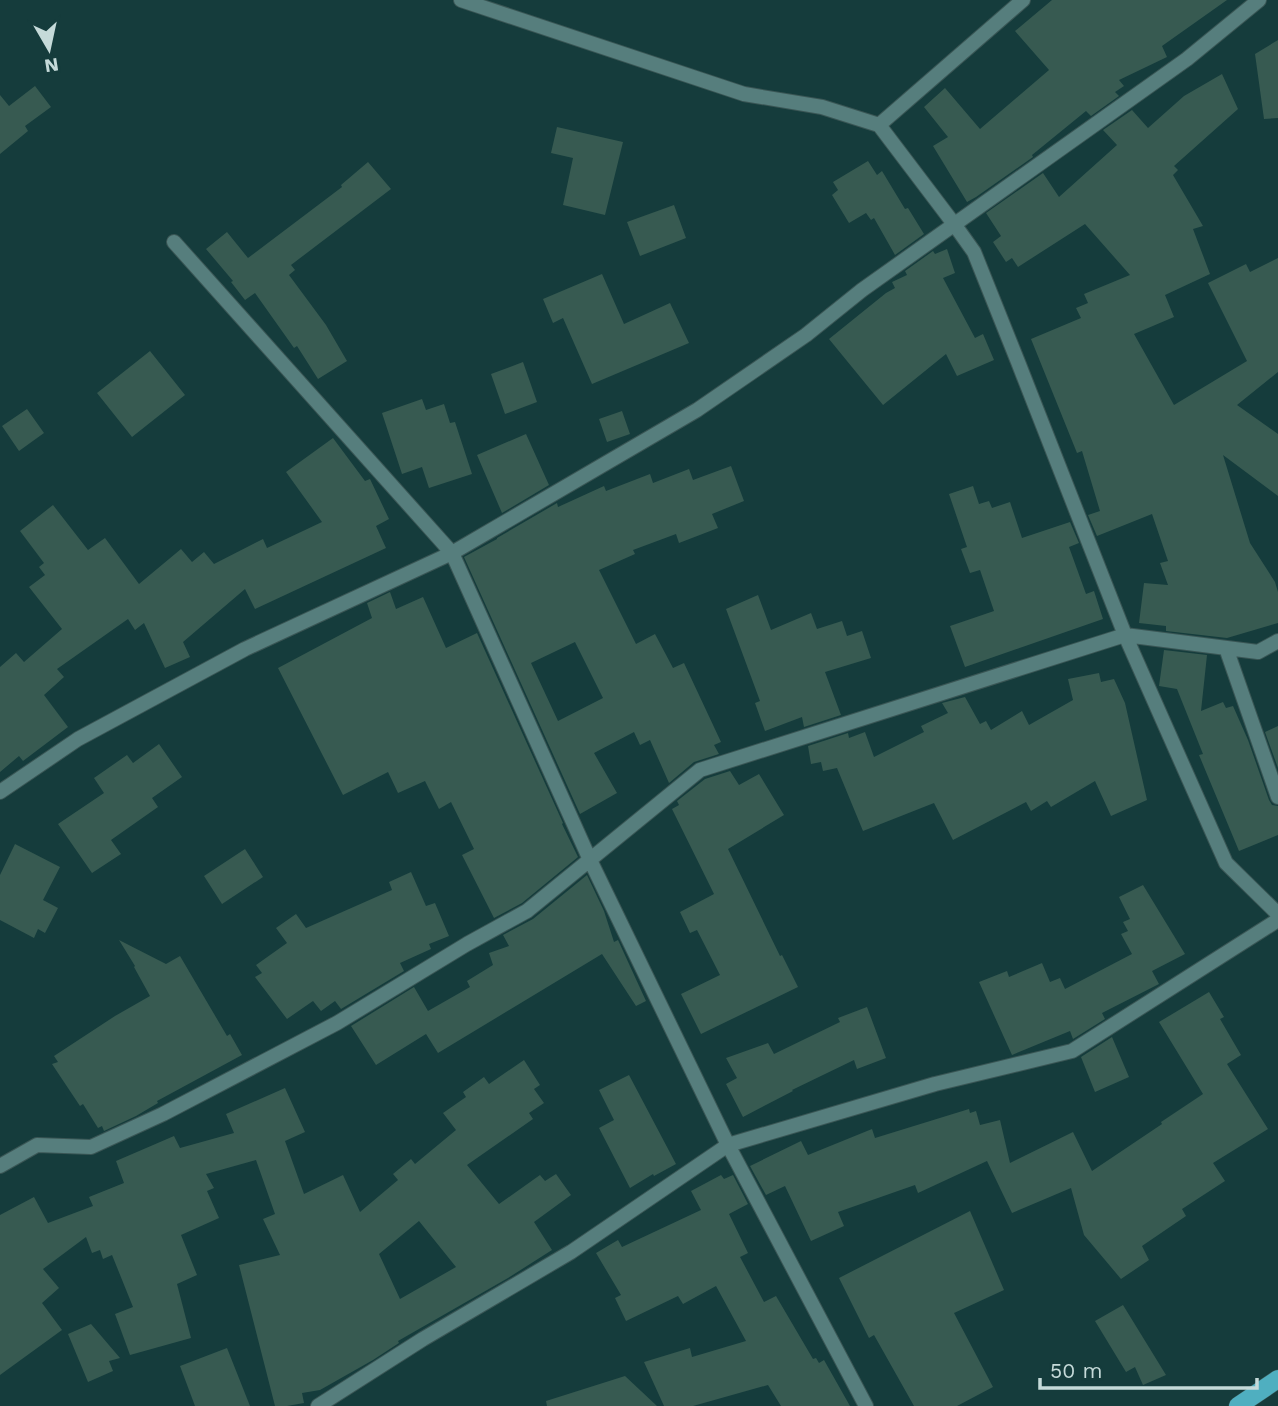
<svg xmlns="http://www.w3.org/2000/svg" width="1278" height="1406" viewBox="0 0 1278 1406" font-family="'Work Sans',sans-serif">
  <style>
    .building { fill: #375a51; fill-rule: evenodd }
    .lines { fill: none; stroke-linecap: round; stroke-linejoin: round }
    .minor-casing { stroke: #3a5655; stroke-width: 16 }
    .primary-casing { stroke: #3a5655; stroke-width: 19 }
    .minor { stroke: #567e7d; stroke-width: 14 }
    .primary { stroke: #4fafc0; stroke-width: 18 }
  </style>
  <rect width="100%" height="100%" fill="#153c3c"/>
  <path class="building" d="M 1052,0 L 1227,0 L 1162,46 L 1167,57 L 1119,80 L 1124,86 L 1115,92 L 1119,96 L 1091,116 L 1086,111 L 1032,155 L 1033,157 L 976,197 L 967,202 L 933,146 L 948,137 L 924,107 L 945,88 L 980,129 L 1049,70 L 1015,31 Z
    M 1278,40 L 1278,118 L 1264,119 L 1255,54 Z
    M 1222,74 L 1238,109 L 1174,166 L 1178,170 L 1173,175 L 1203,226 L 1193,229 L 1210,274 L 1165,295 L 1174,317 L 1134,334 L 1174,405 L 1247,361 L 1208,283 L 1246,264 L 1250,272 L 1278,258 L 1278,372 L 1237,405 L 1278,434 L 1278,496 L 1223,455 L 1250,543 L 1275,582 L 1278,592 L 1278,623 L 1227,638 L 1166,631 L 1166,626 L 1139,623 L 1144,583 L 1168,585 L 1160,563 L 1168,561 L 1152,514 L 1097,536 L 1088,515 L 1100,511 L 1082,451 L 1077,453 L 1031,339 L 1081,318 L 1076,308 L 1088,303 L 1084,294 L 1130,275 L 1085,224 L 1018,267 L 1012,258 L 1006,262 L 993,242 L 1001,236 L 986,213 L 1043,173 L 1059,197 L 1117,145 L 1103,130 L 1132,110 L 1148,128 L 1184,96 Z
    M 35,86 L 51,107 L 25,126 L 28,131 L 0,154 L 0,95 L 9,106 Z
    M 557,127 L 623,142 L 605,215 L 563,205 L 573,158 L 551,153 Z
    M 868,161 L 877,175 L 882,171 L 905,209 L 908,208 L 924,234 L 895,255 L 874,218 L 871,220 L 866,213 L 849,223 L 832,195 L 838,190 L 833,182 Z
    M 368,162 L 391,189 L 291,265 L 295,270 L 289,275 L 326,325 L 347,361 L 318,379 L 297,346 L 294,348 L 255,293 L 245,300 L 231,282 L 233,281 L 206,249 L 227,232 L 248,258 L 342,187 L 341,185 Z
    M 674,205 L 686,238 L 640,256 L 627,222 Z
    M 947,249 L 955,273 L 943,278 L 975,338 L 983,334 L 994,360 L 957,376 L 946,354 L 883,405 L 829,339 L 886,293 L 895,288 L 892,282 L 907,275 L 905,271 L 933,251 L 935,254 Z
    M 602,274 L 624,324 L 670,303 L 689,343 L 592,384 L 563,318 L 553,323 L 543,299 Z
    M 150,351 L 185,395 L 132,437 L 97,393 Z
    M 523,362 L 537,402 L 505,414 L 491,374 Z
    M 422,399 L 426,410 L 444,404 L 450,423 L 455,422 L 472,474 L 429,488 L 422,467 L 402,474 L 382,413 Z
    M 27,409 L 44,433 L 19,451 L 2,426 Z
    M 622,411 L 630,434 L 607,442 L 599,419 Z
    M 526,434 L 549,485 L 502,513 L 477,455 Z
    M 333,438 L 365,481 L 370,479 L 389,519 L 376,526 L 386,548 L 255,609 L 245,589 L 183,642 L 190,657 L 165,668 L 144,623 L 135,630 L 128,619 L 57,669 L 64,677 L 44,695 L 68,727 L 23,761 L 19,756 L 0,772 L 0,667 L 16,653 L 24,662 L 62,629 L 29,587 L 45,575 L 39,567 L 44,563 L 20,531 L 53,505 L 88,550 L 105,538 L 139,584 L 181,549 L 192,562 L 204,552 L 214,564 L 263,539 L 267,548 L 322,522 L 286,472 Z
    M 731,466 L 744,501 L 712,514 L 718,528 L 679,543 L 676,534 L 633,550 L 635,554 L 599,570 L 636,644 L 655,634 L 673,668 L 684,663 L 721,742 L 714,745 L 719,754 L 694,762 L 669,783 L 650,740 L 640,745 L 634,732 L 594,753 L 617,793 L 580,814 L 464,557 L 497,539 L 497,538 L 557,503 L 558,507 L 604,486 L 606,491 L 650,474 L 653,483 L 689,469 L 693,480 ZM 575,642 L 603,698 L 558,721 L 531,663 Z
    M 973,486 L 979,504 L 989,501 L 992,508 L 1010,502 L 1022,538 L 1070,522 L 1079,543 L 1069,547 L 1086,594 L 1094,591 L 1103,619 L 965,667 L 950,626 L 994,611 L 980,570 L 970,573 L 961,549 L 967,547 L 949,494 Z
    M 390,592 L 396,609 L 423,597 L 446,648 L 477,633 L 563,823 L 562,824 L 578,857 L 522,903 L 494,918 L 462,855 L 474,849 L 451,802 L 439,809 L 425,781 L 398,793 L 388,772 L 343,795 L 278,668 L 372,618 L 367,603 Z
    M 758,595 L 771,630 L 811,613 L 817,629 L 842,621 L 847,636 L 862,631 L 871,658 L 825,672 L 841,715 L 804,727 L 802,717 L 765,731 L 755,703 L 760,701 L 726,609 Z
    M 1164,650 L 1207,655 L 1201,711 L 1223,702 L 1226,708 L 1233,706 L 1248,740 L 1269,800 L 1272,805 L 1278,806 L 1278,835 L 1239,851 L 1199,755 L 1203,754 L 1177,689 L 1159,686 Z
    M 1099,673 L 1101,682 L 1114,679 L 1125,703 L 1147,800 L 1111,816 L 1095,781 L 1051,807 L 1047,801 L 1031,811 L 1026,802 L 953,840 L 934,803 L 863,831 L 837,768 L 823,771 L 821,762 L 811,764 L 808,746 L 848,733 L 849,738 L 865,732 L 874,757 L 924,732 L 921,726 L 948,713 L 942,703 L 965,697 L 980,724 L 986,721 L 991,730 L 1022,711 L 1029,725 L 1073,700 L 1068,679 Z
    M 1278,726 L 1278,768 L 1265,732 Z
    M 159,744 L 182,777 L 152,798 L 158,807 L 111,840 L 121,854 L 92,873 L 58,824 L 104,793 L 94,778 L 127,755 L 133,763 Z
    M 730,771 L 739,785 L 759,774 L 784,815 L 728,849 L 780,956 L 782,955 L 798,987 L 701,1034 L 681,994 L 720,975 L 697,930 L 690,933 L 680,912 L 714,894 L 672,809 L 679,805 L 677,801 L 705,779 Z
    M 15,844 L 60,867 L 43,900 L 58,908 L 45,933 L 38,929 L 34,938 L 0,920 L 0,875 Z
    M 245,849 L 263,877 L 222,904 L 204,876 Z
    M 411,872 L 426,906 L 435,903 L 449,936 L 429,944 L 431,949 L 400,963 L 404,971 L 341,1009 L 335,1001 L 321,1011 L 313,1001 L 287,1019 L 255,977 L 262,973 L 256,965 L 287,943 L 276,928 L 296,914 L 306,928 L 392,890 L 389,882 Z
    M 587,875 L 604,911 L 614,942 L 618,940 L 646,1001 L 636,1006 L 602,954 L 438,1053 L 426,1034 L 376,1065 L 351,1026 L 414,987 L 428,1011 L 470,987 L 467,981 L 493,965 L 489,953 L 509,946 L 503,935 L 533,919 Z
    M 1143,885 L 1185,954 L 1152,971 L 1159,984 L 1102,1013 L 1105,1019 L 1073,1039 L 1070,1031 L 1012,1055 L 979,982 L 1007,971 L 1009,977 L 1042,963 L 1050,982 L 1060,978 L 1065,989 L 1132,954 L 1121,934 L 1128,931 L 1123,922 L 1130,919 L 1119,897 Z
    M 119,940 L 166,964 L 180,956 L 227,1036 L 230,1034 L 242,1055 L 157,1101 L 158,1103 L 136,1116 L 104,1131 L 102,1126 L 98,1128 L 83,1104 L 80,1106 L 52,1064 L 58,1062 L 54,1056 L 115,1016 L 150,996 L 134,967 L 135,966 Z
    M 1209,992 L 1224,1017 L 1220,1019 L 1241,1055 L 1227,1064 L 1268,1129 L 1213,1163 L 1225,1181 L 1182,1209 L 1186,1216 L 1142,1246 L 1149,1260 L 1121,1279 L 1084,1235 L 1071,1188 L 1012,1213 L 987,1161 L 918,1193 L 915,1185 L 838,1212 L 844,1226 L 811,1241 L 785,1186 L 766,1195 L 750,1166 L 801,1141 L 808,1155 L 872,1129 L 875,1138 L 969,1109 L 970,1113 L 976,1111 L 980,1125 L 1000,1120 L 1010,1163 L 1073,1132 L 1092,1171 L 1162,1124 L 1161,1122 L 1203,1094 L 1159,1022 Z
    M 867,1007 L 886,1058 L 857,1069 L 854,1060 L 792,1090 L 793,1091 L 743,1117 L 726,1084 L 737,1078 L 726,1058 L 768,1043 L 774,1054 L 840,1022 L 838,1018 Z
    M 1112,1037 L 1129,1077 L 1095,1092 L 1081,1057 Z
    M 524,1060 L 540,1085 L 534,1089 L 544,1103 L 529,1113 L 533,1119 L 467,1165 L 499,1204 L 540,1175 L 545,1181 L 556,1174 L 571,1195 L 534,1222 L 552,1250 L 508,1278 L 398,1341 L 399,1343 L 373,1360 L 320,1390 L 302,1393 L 304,1403 L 287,1406 L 275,1406 L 239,1265 L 280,1255 L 263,1219 L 275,1214 L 256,1160 L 206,1174 L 214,1188 L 207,1191 L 219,1218 L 181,1235 L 197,1275 L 177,1284 L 191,1338 L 130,1355 L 115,1314 L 133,1307 L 112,1255 L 103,1259 L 100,1250 L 92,1253 L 86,1237 L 43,1269 L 59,1288 L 42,1303 L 62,1330 L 0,1375 L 0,1215 L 34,1197 L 48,1223 L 93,1206 L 89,1197 L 124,1183 L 116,1161 L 174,1136 L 180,1148 L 234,1133 L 226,1114 L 285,1088 L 305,1132 L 285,1141 L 304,1194 L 343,1175 L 360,1212 L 398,1180 L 393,1174 L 411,1159 L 415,1164 L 456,1130 L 443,1113 L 466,1097 L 463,1092 L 484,1077 L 489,1084 ZM 419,1221 L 456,1267 L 400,1299 L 379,1254 Z
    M 629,1075 L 676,1164 L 654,1176 L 653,1174 L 630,1188 L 599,1128 L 614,1120 L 599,1090 Z
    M 721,1175 L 724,1179 L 733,1175 L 748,1204 L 729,1214 L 748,1253 L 740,1257 L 764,1302 L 776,1296 L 813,1359 L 816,1358 L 819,1363 L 824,1360 L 850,1406 L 781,1406 L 768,1385 L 693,1406 L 664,1406 L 644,1362 L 690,1348 L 692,1357 L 746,1341 L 716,1286 L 683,1304 L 678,1296 L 626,1321 L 615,1298 L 621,1295 L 596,1253 L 618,1240 L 622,1247 L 701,1210 L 691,1191 Z
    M 970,1211 L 1004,1290 L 954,1313 L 993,1387 L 957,1406 L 914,1406 L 874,1335 L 869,1338 L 839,1278 Z
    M 1123,1305 L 1166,1375 L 1143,1385 L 1135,1367 L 1126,1372 L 1095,1321 Z
    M 91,1324 L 120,1358 L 109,1361 L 113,1371 L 88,1382 L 68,1334 Z
    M 227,1348 L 250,1406 L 195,1406 L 180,1366 Z
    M 625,1376 L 657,1406 L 547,1406 L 546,1401 Z"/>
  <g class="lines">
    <g class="minor-casing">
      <path id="minor" d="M 461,0 L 744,94 L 822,107 L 879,125 L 954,224 L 974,252 L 1018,362 L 1125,635 L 1226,863 L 1278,914
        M 879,125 L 1023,0
        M 174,242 L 452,553 L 590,860 L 728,1145 L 866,1406
        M 1226,648 L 1278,797
        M 0,792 L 78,739 L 245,649 L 452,553 L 697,410 L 806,335 L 862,290 L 1187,59 L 1259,0
        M 0,1166 L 37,1145 L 91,1147 L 163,1114 L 337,1023 L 467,944 L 527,911 L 700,770 L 1125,635 L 1258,652 L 1278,641
        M 318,1406 L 423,1339 L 571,1252 L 728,1145 L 935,1084 L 1072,1051 L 1278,920"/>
    </g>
    <g class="primary-casing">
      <path id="primary" d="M 1238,1406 L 1278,1379"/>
    </g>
    <use href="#minor" class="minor"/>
    <use href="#primary" class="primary"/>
  </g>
  <g transform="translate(49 49) rotate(171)" stroke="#153c3c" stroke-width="5" paint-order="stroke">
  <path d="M0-5L12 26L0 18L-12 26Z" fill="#c5dad9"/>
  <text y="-10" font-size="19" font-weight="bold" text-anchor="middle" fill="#c5dad9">N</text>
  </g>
  <path d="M1040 1378v10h217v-10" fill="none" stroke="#c5dad9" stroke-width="3.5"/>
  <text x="1050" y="1378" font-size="21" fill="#c5dad9" stroke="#153c3c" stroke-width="5" paint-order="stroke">50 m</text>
</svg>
